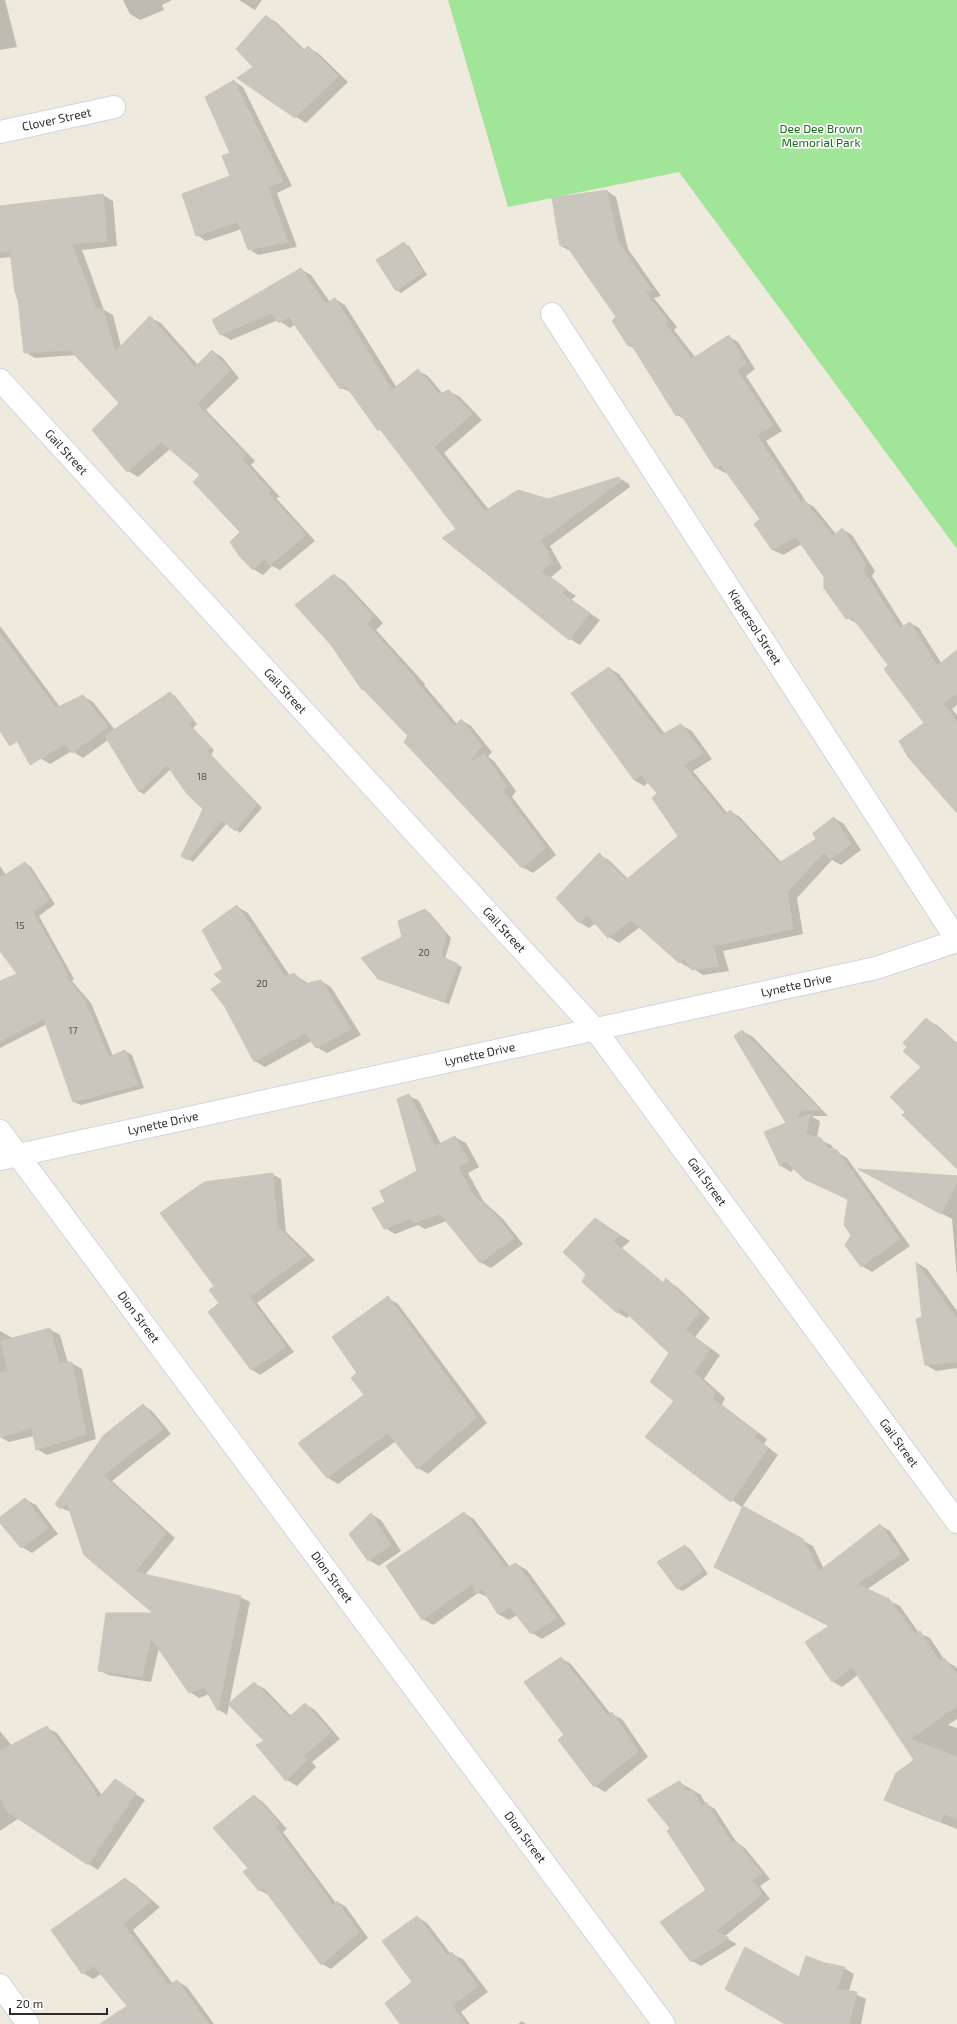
<svg xmlns="http://www.w3.org/2000/svg" width="957" height="2024" viewBox="0 0 957 2024" font-family="'Exo 2',sans-serif">
  <style>
    .green { fill: #a1e698 }
    .shadow { fill: #0003 }
    .building { fill: #c9c7bd; stroke: #c9c7b7 }
    .lines { fill: none; stroke-linecap: round; stroke-linejoin: round }
    .street-casing { stroke: #d3d2e5; stroke-width: 24 }
    .street { stroke: #fff; stroke-width: 22 }
    .labels { text-anchor: middle; stroke-width: 3.5; stroke-linejoin: round; paint-order: stroke }
    .number-label { font-size: 10px; fill: #535350 }
    .street-label { font-size: 12px; fill: #2c2c2c; stroke: #fff }
    .park-label { font-size: 12px; fill: #186d19; stroke: #fff }
  </style>
  <rect width="100%" height="100%" fill="#eeeadd"/>
  <path class="green" d="M 448,0 L 957,0 L 957,549 L 679,172 L 508,207 Z"/>
  <path class="shadow" d="M 0,0 L 5,0 L 17,47 L 0,50 Z
    M 123,0 L 172,0 L 162,5 L 164,10 L 140,20 L 130,14 Z
    M 239,0 L 262,0 L 255,10 Z
    M 266,16 L 276,22 L 305,50 L 308,47 L 318,53 L 348,82 L 306,123 L 296,117 L 255,67 Z
    M 234,81 L 243,87 L 292,186 L 277,193 L 297,247 L 258,255 L 249,249 L 242,229 L 206,241 L 197,235 L 231,177 Z
    M 607,191 L 616,197 L 628,249 L 661,296 L 654,298 L 677,327 L 674,330 L 696,358 L 729,337 L 738,342 L 755,369 L 746,376 L 782,431 L 766,441 L 807,503 L 814,507 L 836,534 L 842,529 L 852,535 L 875,571 L 872,576 L 904,627 L 910,623 L 919,628 L 942,664 L 957,655 L 957,705 L 952,709 L 957,715 L 957,811 L 926,723 L 889,666 L 858,624 L 847,618 L 825,577 L 802,544 L 783,555 L 773,550 L 755,524 L 762,520 L 727,472 L 725,473 L 715,467 L 686,420 L 677,415 L 636,349 L 629,346 L 613,321 L 618,317 L 572,252 L 561,246 Z
    M 103,195 L 113,201 L 117,246 L 82,250 L 104,310 L 113,315 L 121,347 L 151,318 L 161,323 L 198,365 L 212,351 L 222,357 L 239,378 L 206,410 L 255,461 L 251,465 L 280,497 L 276,498 L 315,541 L 280,570 L 272,566 L 263,575 L 253,569 L 241,532 L 201,475 L 170,449 L 138,477 L 128,471 L 121,403 L 76,355 L 35,358 L 25,352 L 19,300 L 11,257 L 0,258 L 0,207 Z
    M 404,244 L 409,246 L 427,275 L 401,293 L 397,290 Z
    M 301,269 L 311,275 L 330,302 L 335,299 L 345,305 L 397,388 L 418,371 L 428,376 L 443,394 L 449,391 L 460,397 L 482,420 L 444,453 L 489,510 L 548,500 L 619,478 L 629,484 L 630,487 L 550,546 L 562,568 L 550,578 L 576,596 L 571,600 L 600,620 L 580,645 L 570,639 L 457,530 L 353,393 L 341,388 L 296,324 L 290,328 L 278,320 L 231,340 L 220,334 Z
    M 334,575 L 344,581 L 383,623 L 376,630 L 425,684 L 424,685 L 457,724 L 461,720 L 471,726 L 492,752 L 488,757 L 494,761 L 516,791 L 512,797 L 556,855 L 533,873 L 522,867 L 409,736 L 368,692 L 362,689 Z
    M 0,626 L 60,707 L 83,696 L 93,702 L 115,730 L 170,693 L 175,696 L 197,724 L 193,728 L 214,750 L 211,755 L 262,808 L 240,833 L 227,823 L 193,862 L 183,855 L 204,809 L 171,769 L 144,794 L 140,792 L 108,740 L 83,758 L 72,751 L 50,764 L 40,758 L 0,704 Z
    M 609,668 L 619,674 L 665,734 L 681,725 L 692,731 L 712,759 L 693,771 L 728,814 L 730,811 L 740,817 L 782,863 L 818,840 L 834,818 L 844,824 L 861,850 L 841,865 L 832,860 L 797,898 L 803,934 L 723,951 L 729,971 L 703,975 L 691,967 L 690,968 L 679,962 L 640,927 L 619,943 L 609,937 L 596,923 L 589,928 L 579,922 L 599,855 L 609,860 L 628,879 L 680,836 L 659,793 L 649,782 L 644,786 L 634,780 Z
    M 25,863 L 31,867 L 55,904 L 39,916 L 74,979 L 72,981 L 91,1003 L 113,1056 L 125,1051 L 132,1055 L 144,1088 L 81,1105 L 74,1102 L 47,1024 L 0,1048 L 0,982 L 18,974 L 0,949 L 0,866 L 6,875 Z
    M 238,907 L 248,913 L 290,976 L 294,974 L 309,984 L 321,981 L 331,987 L 361,1035 L 327,1053 L 316,1047 L 312,1041 L 265,1067 L 255,1061 L 224,982 Z
    M 425,910 L 430,913 L 451,938 L 445,959 L 462,967 L 449,1004 L 378,979 L 404,937 Z
    M 927,1020 L 937,1025 L 957,1043 L 957,1168 L 906,1112 L 922,1067 Z
    M 742,1031 L 753,1037 L 828,1116 L 811,1116 L 820,1121 L 817,1138 L 831,1145 L 835,1151 L 847,1158 L 910,1246 L 872,1272 L 862,1266 L 852,1235 L 848,1200 L 804,1178 L 794,1168 L 791,1172 L 781,1166 L 765,1133 L 787,1124 Z
    M 408,1095 L 419,1101 L 441,1144 L 455,1137 L 466,1143 L 479,1167 L 468,1173 L 484,1202 L 503,1219 L 523,1244 L 491,1268 L 480,1262 L 447,1221 L 425,1229 L 418,1225 L 395,1234 L 385,1228 L 387,1202 L 419,1171 Z
    M 862,1170 L 957,1179 L 957,1278 L 952,1219 Z
    M 272,1174 L 281,1179 L 286,1232 L 315,1260 L 257,1303 L 294,1352 L 260,1375 L 251,1369 L 220,1303 Z
    M 595,1219 L 630,1241 L 622,1248 L 664,1283 L 666,1280 L 676,1286 L 710,1318 L 695,1337 L 720,1355 L 704,1379 L 725,1398 L 722,1405 L 767,1439 L 764,1444 L 778,1455 L 742,1507 L 813,1546 L 824,1569 L 880,1525 L 890,1531 L 910,1560 L 866,1590 L 900,1606 L 919,1633 L 930,1638 L 944,1659 L 957,1668 L 957,1719 L 948,1725 L 957,1728 L 957,1829 L 895,1805 L 885,1800 L 916,1760 L 858,1675 L 842,1687 L 832,1681 L 830,1626 L 743,1508 L 646,1437 L 676,1401 L 671,1353 L 630,1315 L 627,1318 L 617,1312 L 588,1274 Z
    M 917,1263 L 927,1269 L 957,1311 L 957,1368 L 936,1371 L 926,1365 Z
    M 388,1298 L 398,1304 L 487,1423 L 428,1474 L 418,1468 L 396,1441 L 338,1484 L 328,1478 L 299,1443 L 365,1395 L 358,1373 Z
    M 49,1329 L 60,1335 L 68,1363 L 71,1363 L 82,1369 L 96,1439 L 47,1455 L 37,1449 L 34,1436 L 9,1442 L 0,1437 L 0,1331 L 14,1339 Z
    M 143,1405 L 152,1411 L 171,1434 L 112,1481 L 175,1538 L 145,1575 L 240,1597 L 250,1602 L 227,1715 L 219,1710 L 209,1694 L 199,1698 L 190,1692 L 159,1648 L 151,1682 L 108,1675 L 99,1670 L 156,1614 L 71,1512 L 61,1508 Z
    M 25,1499 L 36,1505 L 58,1534 L 32,1553 L 22,1547 L 0,1522 L 0,1518 Z
    M 464,1513 L 474,1519 L 510,1567 L 516,1564 L 527,1570 L 566,1624 L 542,1639 L 532,1633 L 517,1615 L 509,1620 L 498,1614 L 488,1597 L 478,1593 L 433,1625 L 423,1619 L 388,1566 Z
    M 371,1514 L 381,1520 L 401,1551 L 379,1566 L 369,1560 Z
    M 685,1546 L 690,1549 L 708,1574 L 683,1591 L 678,1589 L 658,1563 Z
    M 561,1658 L 571,1664 L 611,1714 L 622,1719 L 648,1757 L 605,1792 L 595,1786 L 565,1736 Z
    M 254,1683 L 265,1689 L 291,1716 L 305,1704 L 315,1710 L 340,1739 L 312,1762 L 316,1767 L 297,1786 L 287,1780 L 265,1741 Z
    M 47,1728 L 57,1733 L 102,1795 L 115,1780 L 145,1800 L 98,1870 L 19,1818 L 0,1831 L 0,1731 L 12,1746 Z
    M 679,1782 L 701,1795 L 705,1803 L 715,1809 L 737,1843 L 745,1848 L 770,1879 L 760,1886 L 770,1899 L 724,1937 L 737,1944 L 701,1966 L 692,1961 L 707,1891 L 671,1828 Z
    M 254,1796 L 263,1802 L 287,1829 L 283,1832 L 336,1903 L 338,1902 L 346,1907 L 368,1938 L 331,1969 L 322,1964 L 269,1895 L 259,1890 L 250,1868 Z
    M 125,1879 L 135,1885 L 160,1907 L 133,1930 L 173,1984 L 177,1981 L 187,1987 L 214,2024 L 102,2024 L 129,2006 L 101,1974 L 93,1979 L 83,1973 Z
    M 417,1917 L 427,1923 L 451,1954 L 463,1959 L 488,1992 L 461,2012 L 470,2024 L 401,2024 L 413,1983 Z
    M 825,1964 L 844,1968 L 854,1974 L 849,1991 L 866,1999 L 861,2024 L 787,2024 L 799,1979 Z
    M 522,2021 L 526,2024 L 518,2024 Z"/>
  <path class="building" d="M 266,15 L 303,51 L 308,46 L 338,76 L 295,118 L 237,78 L 253,67 L 236,49 Z
    M 234,80 L 283,181 L 268,188 L 288,242 L 248,250 L 238,222 L 196,236 L 182,194 L 230,176 L 222,156 L 230,153 L 205,97 Z
    M 607,190 L 618,242 L 652,290 L 645,292 L 668,321 L 665,324 L 692,359 L 729,335 L 746,363 L 737,370 L 773,425 L 757,435 L 801,502 L 804,500 L 833,536 L 842,528 L 866,564 L 863,570 L 900,628 L 910,622 L 937,666 L 957,650 L 957,693 L 943,703 L 957,722 L 957,813 L 908,757 L 899,741 L 924,723 L 884,669 L 888,665 L 852,617 L 846,619 L 824,588 L 824,577 L 796,537 L 772,550 L 754,524 L 760,519 L 721,465 L 715,468 L 680,413 L 676,416 L 631,344 L 628,346 L 612,321 L 616,317 L 566,245 L 560,246 L 552,198 Z
    M 103,194 L 107,241 L 72,244 L 96,309 L 103,309 L 115,352 L 150,316 L 195,367 L 212,350 L 230,371 L 197,404 L 246,455 L 242,459 L 271,491 L 267,492 L 306,535 L 270,565 L 264,559 L 253,570 L 240,557 L 230,542 L 240,532 L 193,482 L 200,475 L 161,442 L 127,472 L 92,430 L 119,403 L 70,350 L 24,353 L 18,300 L 15,292 L 10,251 L 0,252 L 0,206 Z
    M 404,242 L 423,272 L 396,291 L 376,260 Z
    M 301,268 L 326,304 L 335,298 L 392,390 L 418,369 L 439,394 L 449,390 L 472,414 L 434,447 L 485,511 L 518,490 L 548,499 L 619,477 L 621,481 L 541,540 L 553,562 L 541,571 L 567,589 L 562,593 L 590,613 L 569,640 L 442,538 L 456,529 L 380,429 L 378,431 L 346,386 L 340,389 L 289,317 L 279,323 L 271,313 L 220,335 L 212,320 Z
    M 334,574 L 373,616 L 367,624 L 415,678 L 414,679 L 454,726 L 461,719 L 482,746 L 468,763 L 484,754 L 506,785 L 503,791 L 546,848 L 522,868 L 404,742 L 408,736 L 363,689 L 362,690 L 331,645 L 295,605 Z
    M 0,633 L 56,708 L 83,695 L 108,727 L 72,753 L 65,744 L 30,765 L 17,741 L 10,746 L 0,731 Z
    M 609,667 L 661,735 L 681,724 L 703,753 L 684,765 L 725,815 L 730,810 L 779,863 L 816,839 L 813,833 L 834,817 L 851,844 L 830,859 L 824,852 L 787,892 L 793,929 L 713,946 L 719,966 L 692,970 L 684,959 L 679,963 L 631,920 L 608,938 L 587,915 L 579,923 L 556,898 L 599,853 L 626,880 L 678,836 L 652,798 L 657,793 L 641,775 L 634,780 L 571,693 Z
    M 170,692 L 193,721 L 189,725 L 210,747 L 207,751 L 257,804 L 235,831 L 222,820 L 188,860 L 181,856 L 203,809 L 187,794 L 167,765 L 139,792 L 105,736 Z
    M 25,862 L 49,900 L 33,912 L 68,975 L 66,977 L 84,999 L 109,1057 L 125,1050 L 138,1085 L 73,1102 L 44,1019 L 0,1041 L 0,981 L 17,974 L 0,951 L 0,878 Z
    M 237,905 L 285,977 L 294,973 L 305,984 L 321,980 L 351,1029 L 316,1048 L 305,1033 L 254,1062 L 225,1007 L 211,989 L 222,982 L 214,974 L 223,969 L 202,930 Z
    M 425,909 L 446,934 L 441,956 L 458,964 L 444,1002 L 378,979 L 361,958 L 402,937 L 398,921 Z
    M 926,1018 L 957,1044 L 957,1169 L 902,1115 L 905,1112 L 890,1097 L 921,1067 L 903,1051 L 907,1047 L 903,1043 Z
    M 742,1030 L 820,1110 L 802,1110 L 795,1119 L 810,1114 L 806,1134 L 821,1138 L 828,1148 L 837,1150 L 900,1239 L 861,1267 L 845,1245 L 851,1235 L 844,1225 L 848,1199 L 804,1179 L 786,1161 L 780,1166 L 764,1132 L 786,1123 L 734,1036 Z
    M 409,1094 L 435,1146 L 455,1136 L 469,1161 L 458,1167 L 473,1195 L 493,1212 L 514,1238 L 480,1263 L 440,1214 L 414,1223 L 410,1219 L 384,1229 L 372,1208 L 385,1202 L 380,1191 L 417,1171 L 397,1099 Z
    M 858,1169 L 957,1176 L 957,1182 L 941,1214 Z
    M 273,1173 L 277,1226 L 306,1255 L 249,1297 L 286,1347 L 251,1370 L 208,1312 L 219,1303 L 209,1290 L 214,1286 L 160,1213 L 204,1182 Z
    M 595,1218 L 620,1235 L 612,1241 L 663,1283 L 666,1278 L 700,1312 L 685,1330 L 710,1349 L 694,1372 L 715,1392 L 713,1399 L 757,1433 L 754,1437 L 768,1448 L 731,1502 L 645,1437 L 674,1401 L 650,1382 L 669,1353 L 621,1308 L 617,1313 L 582,1282 L 586,1274 L 563,1252 Z
    M 916,1262 L 957,1319 L 957,1362 L 925,1365 L 916,1319 L 922,1317 Z
    M 388,1296 L 477,1417 L 417,1469 L 388,1433 L 327,1478 L 298,1443 L 364,1395 L 351,1378 L 357,1373 L 332,1337 Z
    M 50,1328 L 59,1363 L 72,1362 L 86,1434 L 36,1450 L 32,1428 L 0,1437 L 0,1373 L 8,1371 L 1,1341 Z
    M 143,1404 L 163,1429 L 103,1475 L 166,1533 L 135,1572 L 241,1596 L 218,1711 L 204,1687 L 189,1693 L 151,1638 L 142,1677 L 98,1671 L 106,1613 L 153,1613 L 84,1555 L 67,1503 L 60,1509 L 55,1504 L 104,1435 Z
    M 25,1498 L 48,1528 L 21,1548 L 0,1523 L 0,1517 Z
    M 743,1506 L 803,1539 L 819,1571 L 880,1524 L 901,1554 L 857,1584 L 889,1599 L 915,1634 L 920,1631 L 940,1662 L 944,1658 L 957,1674 L 957,1706 L 910,1739 L 957,1757 L 957,1819 L 944,1814 L 941,1822 L 884,1800 L 896,1773 L 914,1760 L 852,1667 L 832,1682 L 805,1642 L 829,1626 L 714,1567 Z
    M 464,1512 L 506,1568 L 516,1563 L 557,1618 L 531,1634 L 510,1607 L 498,1614 L 482,1589 L 476,1593 L 472,1584 L 422,1620 L 386,1566 Z
    M 371,1513 L 391,1545 L 368,1561 L 349,1534 Z
    M 685,1545 L 703,1571 L 677,1589 L 657,1562 Z
    M 561,1657 L 608,1716 L 612,1712 L 638,1751 L 594,1787 L 558,1740 L 564,1735 L 524,1682 Z
    M 254,1682 L 289,1717 L 305,1703 L 331,1732 L 303,1756 L 307,1760 L 286,1781 L 256,1745 L 264,1741 L 228,1704 Z
    M 47,1726 L 90,1783 L 98,1799 L 115,1779 L 136,1793 L 88,1865 L 8,1812 L 0,1797 L 0,1751 Z
    M 679,1781 L 688,1792 L 692,1789 L 702,1806 L 706,1802 L 732,1843 L 736,1841 L 762,1874 L 752,1880 L 762,1894 L 716,1931 L 729,1938 L 691,1962 L 660,1922 L 706,1890 L 667,1831 L 670,1828 L 647,1800 Z
    M 254,1795 L 279,1823 L 275,1826 L 333,1905 L 337,1901 L 359,1932 L 321,1965 L 263,1888 L 259,1891 L 243,1872 L 248,1868 L 213,1828 Z
    M 125,1878 L 151,1901 L 123,1924 L 169,1986 L 177,1980 L 209,2024 L 100,2024 L 127,2006 L 94,1966 L 82,1974 L 51,1930 Z
    M 417,1916 L 448,1956 L 452,1952 L 478,1986 L 452,2006 L 466,2024 L 400,2024 L 385,2003 L 412,1982 L 382,1941 Z
    M 745,1947 L 799,1977 L 806,1956 L 825,1963 L 845,1967 L 837,1989 L 857,1992 L 849,2024 L 785,2024 L 725,1989 Z"/>
  <g class="lines">
    <g class="street-casing">
      <g id="street">
        <path id="s1" d="M 0,132 L 114,107"/>
        <path id="s2" d="M 552,314 L 957,940"/>
        <path id="s3" d="M 0,380 L 594,1028 L 957,1522"/>
        <path id="s4" d="M 0,1131 L 664,2024"/>
        <path id="s5" d="M 0,1159 L 876,968 L 957,941"/>
        <path d="M 0,1985 L 28,2024"/>
      </g>
    </g>
    <use href="#street" class="street"/>
  </g>
  <g class="labels">
    <g class="number-label">
      <text x="202" y="780">18</text>
      <text x="20" y="929">15</text>
      <text x="424" y="956">20</text>
      <text x="262" y="987">20</text>
      <text x="73" y="1034">17</text>
    </g>
    <g class="street-label">
      <text dy="4" stroke="none"><textPath href="#s1" startOffset="58">Clover Street</textPath></text>
      <text dy="4" stroke="none"><textPath href="#s3" startOffset="98">Gail Street</textPath></text>
      <text dy="4" stroke="none"><textPath href="#s2" startOffset="373">Kiepersol Street</textPath></text>
      <text dy="4" stroke="none"><textPath href="#s3" startOffset="422">Gail Street</textPath></text>
      <text dy="4" stroke="none"><textPath href="#s3" startOffset="746">Gail Street</textPath></text>
      <text dy="4" stroke="none"><textPath href="#s5" startOffset="815">Lynette Drive</textPath></text>
      <text dy="4" stroke="none"><textPath href="#s5" startOffset="491">Lynette Drive</textPath></text>
      <text dy="4" stroke="none"><textPath href="#s5" startOffset="167">Lynette Drive</textPath></text>
      <text dy="4" stroke="none"><textPath href="#s3" startOffset="1070">Gail Street</textPath></text>
      <text dy="4" stroke="none"><textPath href="#s4" startOffset="232">Dion Street</textPath></text>
      <text dy="4" stroke="none"><textPath href="#s3" startOffset="1394">Gail Street</textPath></text>
      <text dy="4" stroke="none"><textPath href="#s4" startOffset="556">Dion Street</textPath></text>
      <text dy="4" stroke="none"><textPath href="#s4" startOffset="880">Dion Street</textPath></text>
    </g>
    <g class="park-label">
      <text x="821" y="133">Dee Dee Brown<tspan x="821" dy="14">Memorial Park</tspan></text>
    </g>
  </g>
  <path d="M10 2008v6h97v-6" fill="none" stroke="#2c2c2c" stroke-width="2"/>
  <text x="16" y="2008" font-size="12" fill="#2c2c2c" stroke="#ffffff" stroke-width="3" paint-order="stroke">20 m</text>
</svg>
